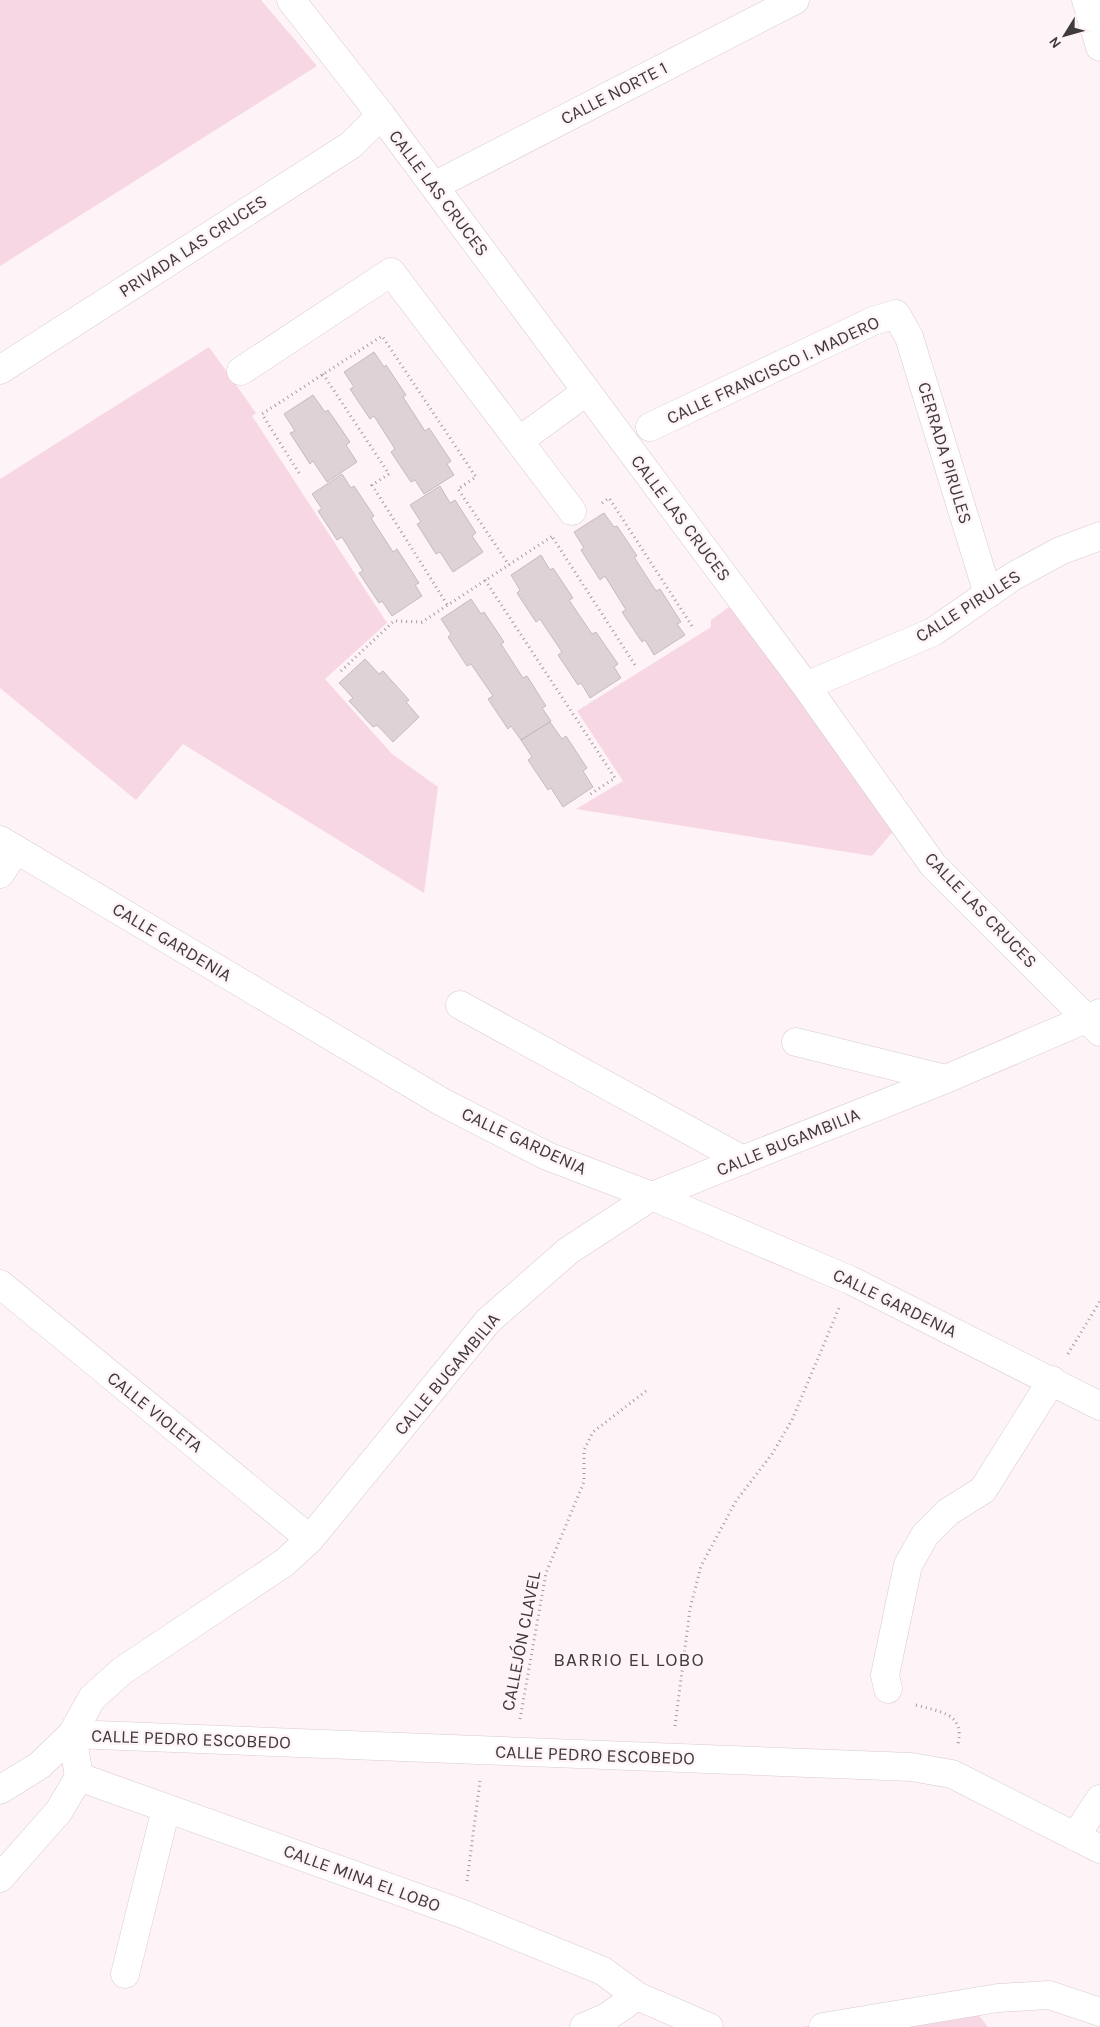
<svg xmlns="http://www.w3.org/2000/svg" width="1100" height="2027" viewBox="0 0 1100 2027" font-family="Karla,sans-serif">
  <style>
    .green { fill: #f8d7e4 }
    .building { fill: #dfd2d7; stroke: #c7bbbf }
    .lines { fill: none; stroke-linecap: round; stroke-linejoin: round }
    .minor-casing { stroke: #d8cbd0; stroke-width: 29 }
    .path { stroke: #a39b9e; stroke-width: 3; stroke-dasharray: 1 4; stroke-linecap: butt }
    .minor { stroke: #fff; stroke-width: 28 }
    .labels { text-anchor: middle; stroke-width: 5; stroke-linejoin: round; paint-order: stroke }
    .street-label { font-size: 18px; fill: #3f3a3c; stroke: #fef3f7 }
    .neighbourhood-label { font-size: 19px; letter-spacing: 1px; fill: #3f3a3c; stroke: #fef3f7 }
  </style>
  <rect width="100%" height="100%" fill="#fef3f7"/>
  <path class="green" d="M 0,0 L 261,0 L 317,66 L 0,266 Z
    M 209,347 L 256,413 L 252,416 L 387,623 L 325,679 L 392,754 L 438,787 L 424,893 L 183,744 L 136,800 L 0,688 L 0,479 Z
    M 733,604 L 896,828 L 872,856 L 576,809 L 623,781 L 577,711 L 711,627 L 711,620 Z
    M 962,1994 L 988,2027 L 802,2027 Z"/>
  <path class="building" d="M 374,352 L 384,367 L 386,365 L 406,395 L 403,397 L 425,431 L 429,428 L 451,461 L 447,464 L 454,475 L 424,494 L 415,480 L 411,482 L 391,452 L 395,449 L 374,416 L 370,419 L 350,389 L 354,387 L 344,372 Z
    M 313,395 L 325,412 L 328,410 L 350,442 L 346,445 L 357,462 L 327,482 L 313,461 L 310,464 L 290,433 L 295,431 L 284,414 Z
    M 342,474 L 351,488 L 354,486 L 374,516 L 371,518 L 393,552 L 397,549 L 419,583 L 415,585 L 422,596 L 392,616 L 382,601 L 379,603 L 359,573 L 363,571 L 342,537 L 337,540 L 318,511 L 322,509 L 312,494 Z
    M 440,486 L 450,503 L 455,500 L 476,533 L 472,536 L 483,552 L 453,572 L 440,552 L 436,554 L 417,524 L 421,522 L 410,505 Z
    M 604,513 L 614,527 L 617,526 L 637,556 L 634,557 L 656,591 L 660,589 L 681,622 L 677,624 L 685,635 L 654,655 L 645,640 L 642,642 L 622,612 L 626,610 L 605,576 L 600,580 L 581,550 L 584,548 L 574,532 Z
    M 541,555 L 550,570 L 553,568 L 573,598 L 569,600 L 592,634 L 596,632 L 618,664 L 614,667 L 621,678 L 590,698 L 581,683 L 578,685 L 558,655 L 562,652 L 540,619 L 536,622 L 517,593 L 520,590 L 511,575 Z
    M 471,599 L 481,614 L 484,612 L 504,642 L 501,644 L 523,678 L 527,676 L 546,706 L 542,708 L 551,721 L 521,740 L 511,726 L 508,729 L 488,699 L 493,696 L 471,664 L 467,666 L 448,637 L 451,634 L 441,619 Z
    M 365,659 L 379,674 L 383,671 L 409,700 L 406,702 L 419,717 L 393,742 L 377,725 L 373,727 L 349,701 L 353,698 L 339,683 Z
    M 550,722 L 562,739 L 566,736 L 587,768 L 583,771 L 593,787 L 563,807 L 551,788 L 548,790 L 528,760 L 532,757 L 521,740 Z"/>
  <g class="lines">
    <g class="minor-casing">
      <path id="minor" d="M 291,0 L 381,115 L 806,686 L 933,865 L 1100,1032
        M 1086,0 L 1100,47
        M 434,186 L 795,0
        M 0,370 L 351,145 L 381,115
        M 241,371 L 391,272 L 572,511
        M 650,427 L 873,321 L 896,314 L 909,337 L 988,594
        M 519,441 L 587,391
        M 806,686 L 933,632 L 1012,577 L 1060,551 L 1100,536
        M 0,840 L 442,1102 L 547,1156 L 652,1196 L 850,1280 L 1100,1406
        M 0,874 L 16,850
        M 460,1005 L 743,1160
        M 796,1042 L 946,1079
        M 0,1284 L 310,1539
        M 888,1689 L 885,1675 L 908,1565 L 925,1535 L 948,1512 L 983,1490 L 1052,1380
        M 79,1777 L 463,1914 L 603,1971 L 637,1996 L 709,2027
        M 0,1790 L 40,1765 L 72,1734 L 911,1767 L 952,1774 L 1100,1849
        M 1075,1837 L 1100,1799
        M 0,1878 L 59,1811 L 79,1777 L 72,1734 L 92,1698 L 122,1671 L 284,1563 L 310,1539 L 488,1321 L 568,1251 L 652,1196 L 946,1079 L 1100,1013
        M 125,1974 L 166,1809
        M 584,2027 L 607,2017 L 637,1996
        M 823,2027 L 998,1998 L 1049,1995 L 1100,2012"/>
    </g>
    <path class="path" d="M 323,374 L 389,474 L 372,485 L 448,606
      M 299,473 L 262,414 L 382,336 L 476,477 L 458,489 L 509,565
      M 602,503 L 609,498 L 692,626
      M 553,538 L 635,665
      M 485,580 L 615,778 L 589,795
      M 341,671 L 394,621 L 422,622 L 554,535
      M 1068,1354 L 1100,1301
      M 916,1705 C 940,1712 965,1713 958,1744
      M 520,1719 L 546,1573 L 584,1482 L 584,1450 L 593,1432 L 646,1391
      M 675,1726 L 690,1609 L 701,1566 L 736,1501 L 772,1454 L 792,1420 L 839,1308
      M 467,1881 L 480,1781"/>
    <use href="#minor" class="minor"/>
  </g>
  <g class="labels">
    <g class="street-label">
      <text transform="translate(614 93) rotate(-27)" y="6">CALLE NORTE 1</text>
      <text transform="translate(439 193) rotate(53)" y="6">CALLE LAS CRUCES</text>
      <text transform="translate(193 246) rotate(-33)" y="6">PRIVADA LAS CRUCES</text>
      <text transform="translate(773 370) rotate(-25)" y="6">CALLE FRANCISCO I. MADERO</text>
      <text transform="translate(945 453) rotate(73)" y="6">CERRADA PIRULES</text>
      <text transform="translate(681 518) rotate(53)" y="6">CALLE LAS CRUCES</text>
      <text transform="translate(968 606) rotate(-32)" y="6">CALLE PIRULES</text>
      <text transform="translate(981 910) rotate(46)" y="6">CALLE LAS CRUCES</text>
      <text transform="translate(172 942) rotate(31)" y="6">CALLE GARDENIA</text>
      <text transform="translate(524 1141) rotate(25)" y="6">CALLE GARDENIA</text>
      <text transform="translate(788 1142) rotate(-22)" y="6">CALLE BUGAMBILIA</text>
      <text transform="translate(895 1303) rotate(26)" y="6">CALLE GARDENIA</text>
      <text transform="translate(447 1374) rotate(-50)" y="6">CALLE BUGAMBILIA</text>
      <text transform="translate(155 1412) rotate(39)" y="6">CALLE VIOLETA</text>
      <text transform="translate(521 1641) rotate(-79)" y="6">CALLEJÓN CLAVEL</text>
      <text transform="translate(191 1739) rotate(2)" y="6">CALLE PEDRO ESCOBEDO</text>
      <text transform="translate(595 1755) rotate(2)" y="6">CALLE PEDRO ESCOBEDO</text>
      <text transform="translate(362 1878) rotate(20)" y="6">CALLE MINA EL LOBO</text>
    </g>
    <g class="neighbourhood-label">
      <text x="629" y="1666">BARRIO EL LOBO</text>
    </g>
  </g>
  <g transform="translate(1065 35) rotate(233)" stroke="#fef3f7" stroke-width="4" paint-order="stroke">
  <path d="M0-4L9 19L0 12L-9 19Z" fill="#3f3a3c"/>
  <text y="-8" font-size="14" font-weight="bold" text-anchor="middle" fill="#3f3a3c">N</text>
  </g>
</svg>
